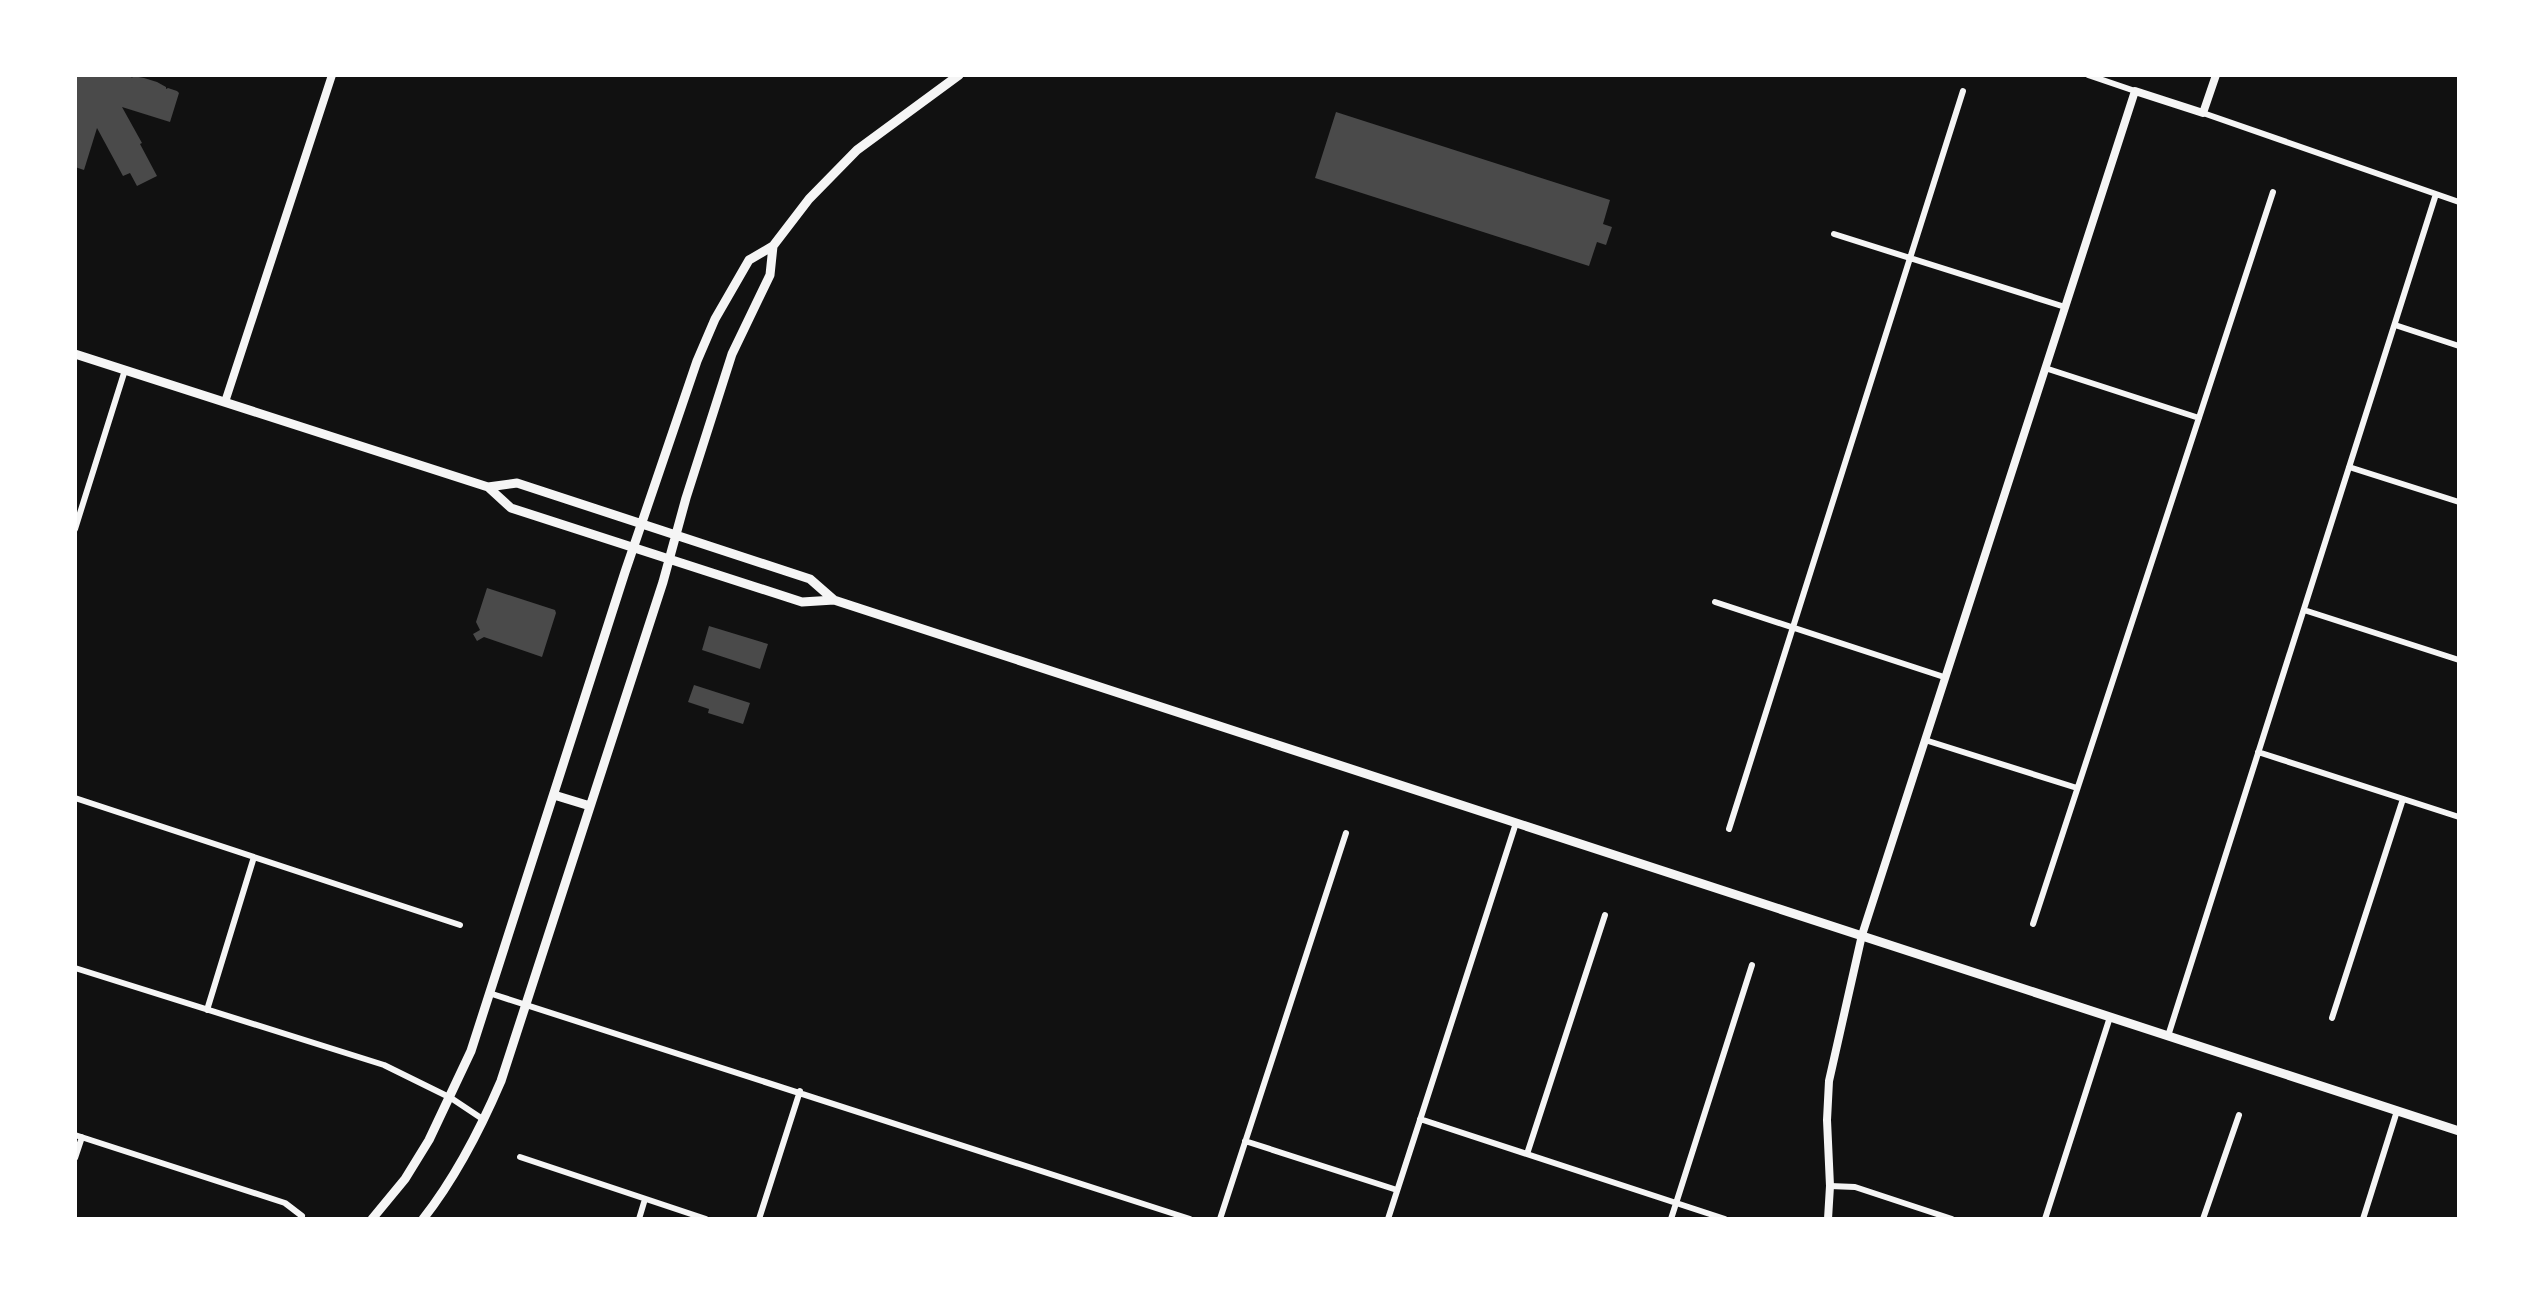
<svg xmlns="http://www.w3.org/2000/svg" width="2534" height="1294" viewBox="0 0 2534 1294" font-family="Raleway,sans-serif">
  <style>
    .building { fill: #4a4a4a }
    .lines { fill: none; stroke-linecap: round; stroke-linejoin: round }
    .minor { stroke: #f5f5f5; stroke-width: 6 }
    .tertiary { stroke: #f5f5f5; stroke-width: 8 }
    .secondary { stroke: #f5f5f5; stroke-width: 9 }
  </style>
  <rect width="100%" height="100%" fill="#111"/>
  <path class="building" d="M 75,75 L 130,75 L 132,78 L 133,76 L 144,78 L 157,82 L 166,87 L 166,89 L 168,88 L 177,91 L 179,93 L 170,122 L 122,107 L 142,143 L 140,144 L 157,176 L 137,186 L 130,173 L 123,176 L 97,128 L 84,170 L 75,167 Z
    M 1336,112 L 1610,200 L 1603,224 L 1612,227 L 1606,245 L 1597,242 L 1589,266 L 1315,178 Z
    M 487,588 L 555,610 L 556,613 L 542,657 L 484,637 L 477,641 L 473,634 L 480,630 L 476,622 Z
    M 709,626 L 768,644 L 760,669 L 702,650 Z
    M 694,685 L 750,703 L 743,724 L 708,713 L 709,709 L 688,702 Z"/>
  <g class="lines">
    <path class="minor" d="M 2088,75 L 2135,91
      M 2203,113 L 2459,202
      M 1834,234 L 2065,307
      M 2395,325 L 2459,346
      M 2045,368 L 2199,418
      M 2349,467 L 2459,502
      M 75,529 L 125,370
      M 1715,602 L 1944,677
      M 2304,610 L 2459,660
      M 1925,740 L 2077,788
      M 2258,752 L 2459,817
      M 75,798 L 460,925
      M 1729,829 L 1963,91
      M 2033,924 L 2273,192
      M 75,968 L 384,1065 L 451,1098 L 484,1120
      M 489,993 L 1190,1219
      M 207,1010 L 254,857
      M 2332,1018 L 2403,799
      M 2168,1036 L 2436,194
      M 1420,1119 L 1725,1219
      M 75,1135 L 285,1203 L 302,1216
      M 1245,1141 L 1397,1190
      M 1527,1154 L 1605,915
      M 520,1157 L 706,1219
      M 75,1158 L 82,1137
      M 1830,1186 L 1855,1187 L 1952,1219
      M 639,1219 L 645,1199
      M 759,1219 L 800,1091
      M 1220,1219 L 1346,833
      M 1388,1219 L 1516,823
      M 1671,1219 L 1752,965
      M 2045,1219 L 2110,1017
      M 2203,1219 L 2239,1115
      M 2363,1219 L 2397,1111"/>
    <path class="tertiary" d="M 225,402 L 332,75
      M 1828,1219 L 1830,1186 L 1827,1120 L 1829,1081 L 1862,935 L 2135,91 L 2203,113 L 2216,75"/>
    <path class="secondary" d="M 75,354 L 488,487 L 511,508 L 802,602 L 834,600 L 2459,1131
      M 488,487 L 517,483 L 810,579 L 834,600
      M 554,795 L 590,806
      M 372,1219 L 405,1179 L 429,1140 L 471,1051 L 625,572 L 697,361 L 715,319 L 749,260 L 773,246 L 809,199 L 857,150 L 959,75
      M 423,1219 C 456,1177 480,1130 501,1081 L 663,582 L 686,498 L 732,354 L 770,275 L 773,246"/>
  </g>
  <rect width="2534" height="1294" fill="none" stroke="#ffffff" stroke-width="154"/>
</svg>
